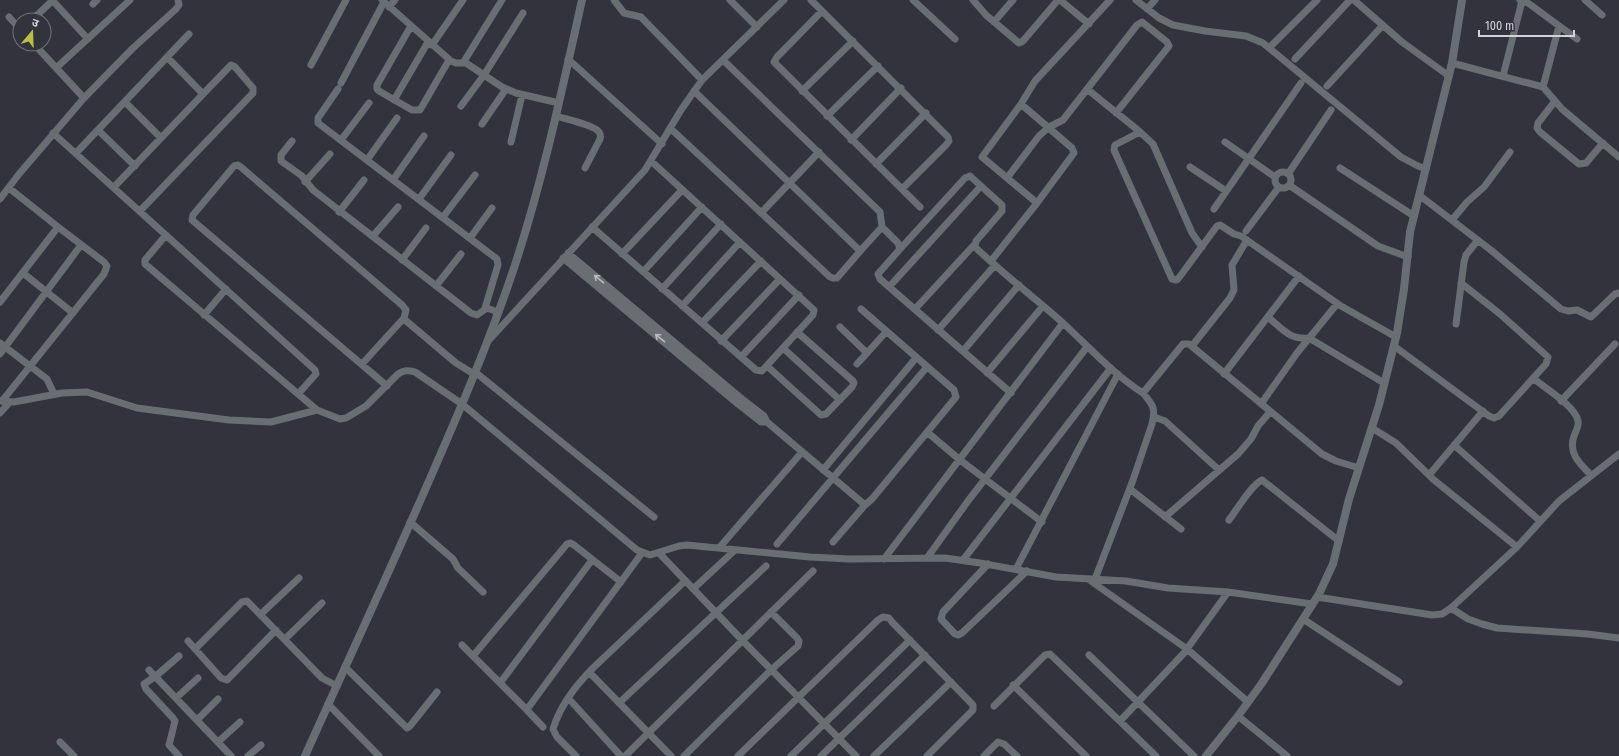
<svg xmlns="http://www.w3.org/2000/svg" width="1619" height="756" viewBox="0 0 1619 756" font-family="'Fira Sans Condensed','Noto Sans Devanagari',sans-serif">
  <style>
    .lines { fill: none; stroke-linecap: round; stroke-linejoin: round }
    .minor { stroke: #696e72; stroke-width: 7 }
    .tertiary { stroke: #696e72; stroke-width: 8 }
    .oneway { stroke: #b8b9bf }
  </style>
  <rect width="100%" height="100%" fill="#32333d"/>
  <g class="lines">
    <path class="minor" d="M 52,0 L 88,39
      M 382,0 L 451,61 L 456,63 L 466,63 L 502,87 L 516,93 L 559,103
      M 614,0 L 624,13 L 641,17 L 702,80
      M 730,0 L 757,27
      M 811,0 L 948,137 L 949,141 L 946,145 L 902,189
      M 913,0 L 955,39
      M 973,0 L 986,15 L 1019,43 L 1023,41 L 1058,0
      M 1060,0 L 1089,24
      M 1136,0 L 1159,18 L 1173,25 L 1205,31 L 1246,36 L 1263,43 L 1401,157 L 1418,166 L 1426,169
      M 1354,0 L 1402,42 L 1449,76
      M 1520,0 L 1528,3 L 1577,39
      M 1585,0 L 1602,15
      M 93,4 L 97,0
      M 389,7 L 395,0
      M 1147,9 L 1155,0
      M 822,11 L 777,57 L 774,62 L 920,207
      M 9,17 L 20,29
      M 32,20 L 52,1
      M 994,22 L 1013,0
      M 411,26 L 377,85 L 377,89 L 379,91 L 412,110 L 420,110 L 449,60
      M 34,44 L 84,98
      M 432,45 L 463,0
      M 1269,48 L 1317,0
      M 167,57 L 203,94
      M 568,59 L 662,144
      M 1295,59 L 1350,0
      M 723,60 L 880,212 L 882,227 L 898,243 L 900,249 L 878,274 L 880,279 L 1011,393
      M 463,63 L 502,0
      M 1452,63 L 1543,87 L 1562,109 L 1619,157
      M 311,65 L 346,0
      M 56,68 L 130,0
      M 1503,76 L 1522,1
      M 341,83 L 384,2
      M 1327,86 L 1383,25
      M 1543,87 L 1559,26
      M 338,89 L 318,118 L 318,123 L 497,259 L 498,265 L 485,308
      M 1087,89 L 1139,131 L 1153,144 L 1192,233 L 1202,247
      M 694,91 L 858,249 L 862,249 L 882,227
      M 802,91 L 853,41
      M 394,100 L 428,42
      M 1555,101 L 1538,123 L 1537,128 L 1540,132 L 1579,164 L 1586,163 L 1603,143
      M 125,102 L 161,138
      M 461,106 L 484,75 L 523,13
      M 556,116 C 565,119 594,125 599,132 C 601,135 601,138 599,141 L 585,168
      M 827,116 L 878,66
      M 482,124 L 506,89
      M 670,128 L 830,277 L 833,278 L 837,278 L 862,249
      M 98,130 L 135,166
      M 1140,132 L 1115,145 L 1114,150 L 1172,279 L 1176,280 L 1178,279 L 1217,226 L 1220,225 L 1234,234 L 1241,236 L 1341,306 L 1396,337
      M 53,133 L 315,370 L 316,374 L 298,394
      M 341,140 L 369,103
      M 851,140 L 901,88
      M 292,141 L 281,155 L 281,161 L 302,176 L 313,190 L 471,313 L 477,315 L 487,308 L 498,312
      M 511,142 L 522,95
      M 1225,142 L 1275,177
      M 76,153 L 189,34
      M 367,160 L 397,118
      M 876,164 L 926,113
      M 1190,167 L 1226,191
      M 1340,168 L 1414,216
      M1275 180a8 8 0 1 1 16 0a8 8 0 1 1-16 0Z
      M 1288,174 L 1331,110
      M 1007,178 L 1039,136 L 1049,127 L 1063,120 L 1137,25 L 1142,22 L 1167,42 L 1169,46 L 1116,113
      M 393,180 L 424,136
      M 305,182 L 330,154
      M 1289,185 L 1378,246 L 1408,257
      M 114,187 L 229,67 L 231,65 L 235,67 L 253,88 L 253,93 L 140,211
      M 1419,195 L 1492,251 L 1561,309 L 1568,311 L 1577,310 L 1591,317 L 1615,294 L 1619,293
      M 0,199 L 19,174 L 84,98 L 132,49 L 176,9 L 179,5 L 178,0
      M 419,199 L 451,155
      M 1037,203 L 982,157 L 1021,104 L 1035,81 L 1110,0
      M 1214,209 L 1301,83
      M 339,212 L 364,180
      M 761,213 L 819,152
      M 443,217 L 475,175
      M 1452,220 L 1467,202 L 1484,187 L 1510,152
      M 592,227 L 756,370 L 762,371 L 813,315 L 814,310 L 651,161
      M 1246,231 L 1279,187
      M 166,235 L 145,260 L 145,264 L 317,410
      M 373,236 L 398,207
      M 470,238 L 492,208
      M 900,249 L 965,178 L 970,176 L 1002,205 L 1002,211 L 976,241 L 975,247 C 1003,274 1034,297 1063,323 C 1089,347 1113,374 1143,393 L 1183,344 L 1189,344 L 1322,454 L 1336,461 L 1359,468
      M 568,253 L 742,399 L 764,416 L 767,422 L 865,505 L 872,499 L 956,397 L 954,390 L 861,309
      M 622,254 L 682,190
      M 563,258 L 738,404 L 761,422 L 767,422
      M 402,260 L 426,228
      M 991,261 L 1037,203 L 1074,153 L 1072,148 L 1021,104
      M 643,272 L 702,207
      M 23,273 L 73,313
      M 436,286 L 461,254
      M 889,287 L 981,186
      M 662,289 L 721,224
      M 0,302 L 58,227
      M 682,306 L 740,242
      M 915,309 L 974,245
      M 204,315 L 226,289
      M 1268,317 C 1282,329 1290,340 1309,338 L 1384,383
      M 702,323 L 761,261
      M 1456,324 L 1464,262 L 1466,255 L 1478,240
      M 840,327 L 867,353
      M 938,330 L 995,265
      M 489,340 L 645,170 L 681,110 L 702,80 L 784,0
      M 721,341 L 780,279
      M 0,343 L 47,379 L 54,394
      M 1192,346 L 1230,298 L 1234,290 L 1232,265 L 1247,240
      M 1394,346 L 1489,416 L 1494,418 L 1499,416 L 1546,364 L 1548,357 L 1500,314 L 1461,283
      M 783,348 L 840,400
      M 963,351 L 1019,285
      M 0,354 L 81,245
      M 741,357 L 799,295
      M 362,364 L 404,318
      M 857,364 L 886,332
      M 767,366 L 821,415 L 826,414 L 852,387 L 854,383 L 853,381 L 797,332
      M 475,372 L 654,517
      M 987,373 L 1043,306
      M 1224,374 L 1299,276
      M 1534,379 C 1544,387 1576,407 1578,421 C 1579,426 1576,431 1574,436 C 1568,453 1579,463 1591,475
      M 387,386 L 192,220 L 193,215 L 234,166 L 238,165 L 242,168 L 402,305 L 406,310 L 404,318 L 405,320 L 456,363 L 474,374
      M 0,401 L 14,402 L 62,393 L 87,392 L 137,408 L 229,420 L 271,422 L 317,410 L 340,419 L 346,418 L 366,406 L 398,374 C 404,370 408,370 415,372 L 462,404 L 637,550 L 650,555 L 679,546 L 687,545 L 810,557 L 849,559 L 945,558 L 980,563 L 1056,577 L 1126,581 L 1168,588 L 1228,592 L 1312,604
      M 2,401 L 104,274 L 107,266 L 104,262 L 58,227 L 9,188
      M 1561,401 L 1615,344
      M 1261,404 L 1297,353 L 1337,304
      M 0,413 L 10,402
      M 1154,417 L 1165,421 L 1219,470
      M 1372,428 L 1396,443 L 1434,480 L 1517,547
      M 927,432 L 960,460 L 1042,522
      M 1454,445 L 1540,521
      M 823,470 L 916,358
      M 1429,475 L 1483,411
      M 1130,489 L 1181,529
      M 1165,517 L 1238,454 L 1251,439 L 1258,426 L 1270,412
      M 1229,520 C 1236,511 1252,484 1262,480 L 1339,541
      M 410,522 L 453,559 L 458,568 L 483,592
      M 833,542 L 865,505
      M 777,544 L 927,367
      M 719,548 L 802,452
      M 659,553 L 742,640 L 856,756
      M 927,558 L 968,501 L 1087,347
      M 884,559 L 1063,323
      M 963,560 L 1111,368
      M 988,564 L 943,612 L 941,619 L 955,634 L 958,635 L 962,633 L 1027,571
      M 1016,569 L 1118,374
      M 1088,579 L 1187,649 L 1248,702
      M 1095,579 L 1133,480 L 1152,424 C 1156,408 1153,405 1143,393
      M 693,589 L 734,551
      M 1317,597 L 1432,615 L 1442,614 L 1451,608 L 1517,547 L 1559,501 L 1619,454
      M 1451,608 L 1468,619 L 1482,624 L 1497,628 L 1588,634 L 1619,638
      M 261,614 L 299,578
      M 1303,619 L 1399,682
      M 285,639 L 322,603
      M 188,641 L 221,678 L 227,680 L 276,630
      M 462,645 L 525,708 L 528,708 L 642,553
      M 195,649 L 242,602 L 247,601 L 322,678 L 337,686
      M 1089,655 L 1194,756
      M 179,656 L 156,676 L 144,684 L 146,689 L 173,718 L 175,721 L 169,745 L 179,756
      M 473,656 L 567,544 L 570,543 L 574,545 L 621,582
      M 345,667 L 407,728 L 410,726 L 437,692
      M 149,670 L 231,756
      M 589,672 L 671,756
      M 500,683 L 592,560
      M 1013,685 L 1086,756
      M 176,698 L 198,678
      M 569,699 L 621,756
      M 619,703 L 766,566
      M 328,704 L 379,756
      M 994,706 L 1045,655 L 1050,654 L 1156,756
      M 525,708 L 543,727
      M 1238,716 L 1287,756
      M 197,720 L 218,699
      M 1120,721 L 1184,653 L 1228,592
      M 60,742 L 74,756
      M 218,742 L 240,722
      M 248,756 L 261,745
      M 576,756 L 557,737 L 553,729 C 560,706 577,684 593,668 L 685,581
      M 625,756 L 813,571
      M 684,756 L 771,670 L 798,646 L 799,641 L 797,638 L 771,612
      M 738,756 L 878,620 L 883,617 L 889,618 L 892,622 L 973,705 L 973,710 L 927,756
      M 791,756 L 910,640
      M 821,756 L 925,655
      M 874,756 L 951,682
      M 984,756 L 998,742 L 1004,744 L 1017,756"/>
    <path class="tertiary" d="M 305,756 C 345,667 386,579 425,490 C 457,417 489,343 514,268 C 543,180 562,90 582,0
      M 1206,756 L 1238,716 L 1262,683 L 1319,594 L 1333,564 L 1349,499 L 1379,405 L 1397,333 L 1404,289 L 1410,232 L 1452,63 L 1462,0"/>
  </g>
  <defs><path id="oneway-shaft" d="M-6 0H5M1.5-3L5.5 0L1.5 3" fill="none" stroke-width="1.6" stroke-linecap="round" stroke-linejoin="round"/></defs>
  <g class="oneway">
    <use href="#oneway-shaft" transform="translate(599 279) rotate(-140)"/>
    <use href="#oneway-shaft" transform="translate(660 338) rotate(-141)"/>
  </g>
  <g transform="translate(32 32) rotate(19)"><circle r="19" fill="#32333d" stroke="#72737b"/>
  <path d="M0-3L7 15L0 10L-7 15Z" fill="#b9c046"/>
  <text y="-6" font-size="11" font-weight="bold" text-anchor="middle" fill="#d2d2d9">उ</text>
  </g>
  <path d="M1479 30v6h95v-6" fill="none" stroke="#d2d2d9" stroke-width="2"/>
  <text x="1485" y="30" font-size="12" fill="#d2d2d9" stroke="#32333d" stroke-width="3" paint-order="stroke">100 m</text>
</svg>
